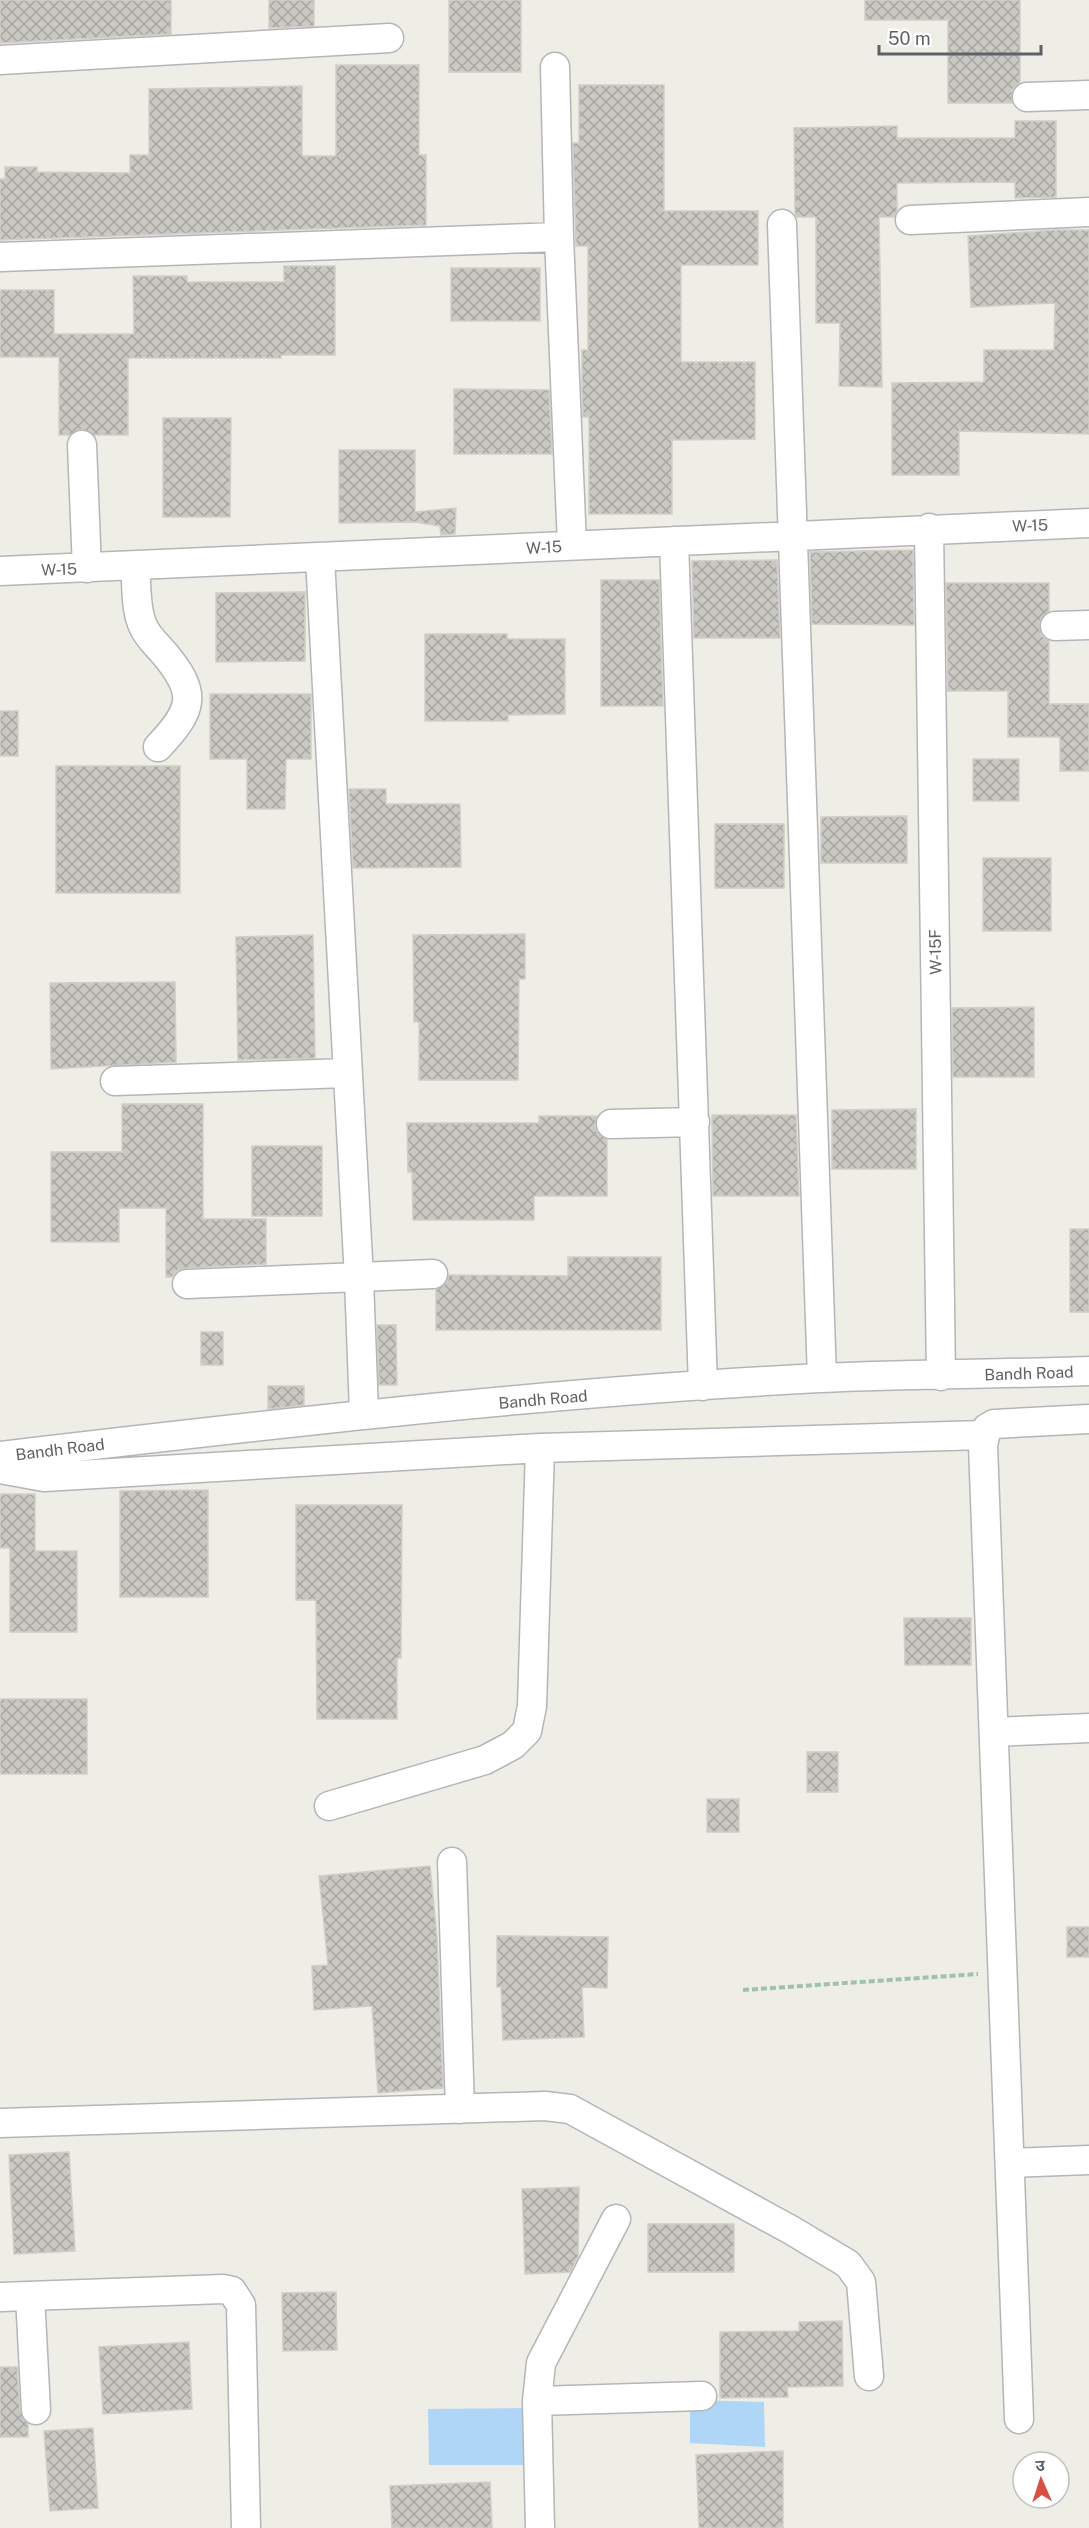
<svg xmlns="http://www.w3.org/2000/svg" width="1089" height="2528" viewBox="0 0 1089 2528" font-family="'Public Sans','Noto Sans Devanagari',sans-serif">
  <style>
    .water { fill: #afd6f6 }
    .building { fill: url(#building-cross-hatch); stroke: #d2cec5; stroke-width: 1.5 }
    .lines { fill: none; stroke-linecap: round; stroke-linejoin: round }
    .minor-casing { stroke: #b3b6b9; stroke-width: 31 }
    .path { stroke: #9fc3aa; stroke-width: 4; stroke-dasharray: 6 3; stroke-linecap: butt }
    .minor { stroke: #fff; stroke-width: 28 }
    .labels { text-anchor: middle; stroke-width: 5; stroke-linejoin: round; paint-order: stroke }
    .street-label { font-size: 16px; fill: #5e6165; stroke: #fff }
  </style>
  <defs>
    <pattern id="building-cross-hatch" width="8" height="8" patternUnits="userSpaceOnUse" patternTransform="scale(1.5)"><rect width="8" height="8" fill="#cac8c3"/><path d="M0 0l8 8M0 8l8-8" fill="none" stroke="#a7a6a2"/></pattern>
  </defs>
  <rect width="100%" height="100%" fill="#eeede6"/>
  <path class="water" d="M 690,2400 L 764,2402 L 765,2447 L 690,2443 Z
    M 527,2408 L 533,2465 L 429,2465 L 428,2409 Z"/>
  <path class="building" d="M 0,0 L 171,0 L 171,34 L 0,43 Z
    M 269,0 L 314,0 L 314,26 L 269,28 Z
    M 449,0 L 521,0 L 521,72 L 449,72 Z
    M 865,0 L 1020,0 L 1020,82 L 1012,90 L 1012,103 L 948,103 L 948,20 L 865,20 Z
    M 336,65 L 419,65 L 419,155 L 426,155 L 426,225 L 0,240 L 0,179 L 5,179 L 5,167 L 37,167 L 37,172 L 130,173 L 130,155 L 149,155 L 149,89 L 302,86 L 302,156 L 336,156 Z
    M 579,85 L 664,85 L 664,211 L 758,211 L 758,265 L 681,265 L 681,362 L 755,362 L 755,439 L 672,440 L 672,514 L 589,514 L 589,417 L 583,417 L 582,390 L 582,350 L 588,350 L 588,246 L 576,246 L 573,143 L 579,143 Z
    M 1015,121 L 1056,121 L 1056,197 L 1015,198 L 1015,182 L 897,183 L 897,210 L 894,217 L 879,217 L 882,387 L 839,386 L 840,323 L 816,323 L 816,217 L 797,217 L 795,214 L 794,128 L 897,126 L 897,138 L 1015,138 Z
    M 1055,230 L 1089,230 L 1089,434 L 959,431 L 959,475 L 892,475 L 892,383 L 984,382 L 984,350 L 1054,350 L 1055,303 L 971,307 L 968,236 Z
    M 284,266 L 335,266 L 335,355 L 281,355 L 281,358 L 128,358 L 128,435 L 94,435 L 82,429 L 70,435 L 59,435 L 59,357 L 0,357 L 0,290 L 54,290 L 54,334 L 134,334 L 133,276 L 187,276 L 187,282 L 284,282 Z
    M 451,268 L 540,268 L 540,321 L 451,321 Z
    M 454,389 L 549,390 L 552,454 L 454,454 Z
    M 163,418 L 231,418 L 230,517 L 163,517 Z
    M 339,450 L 415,450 L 415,512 L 456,508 L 455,534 L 441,535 L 440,526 L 415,522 L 339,523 Z
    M 913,550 L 914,625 L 812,624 L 810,552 Z
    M 777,560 L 780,638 L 694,638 L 692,561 Z
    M 601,580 L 659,580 L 663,706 L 601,706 Z
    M 946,583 L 1049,583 L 1049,611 L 1041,618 L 1039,626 L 1041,635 L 1049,641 L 1049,704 L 1089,704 L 1089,771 L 1060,771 L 1060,737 L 1008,737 L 1008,691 L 948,691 Z
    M 305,592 L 305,661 L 216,662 L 216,593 Z
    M 425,634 L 507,634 L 507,639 L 565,639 L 565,714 L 508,715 L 508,721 L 425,721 Z
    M 210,694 L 311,694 L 311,759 L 286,759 L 285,809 L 247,809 L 247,759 L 210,759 Z
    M 0,711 L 18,711 L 18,756 L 0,756 Z
    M 973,759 L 1019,759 L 1019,801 L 973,801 Z
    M 56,766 L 180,766 L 180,893 L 56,893 Z
    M 349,789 L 386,789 L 386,804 L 460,804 L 461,867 L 353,868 Z
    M 907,816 L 907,863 L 821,863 L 821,817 Z
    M 715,824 L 784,824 L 784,888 L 715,888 Z
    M 983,858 L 1051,858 L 1051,931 L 983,931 Z
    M 525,934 L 525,979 L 519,979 L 518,1080 L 419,1080 L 419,1022 L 414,1022 L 413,935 Z
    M 313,935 L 315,1058 L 238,1060 L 236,937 Z
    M 175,982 L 176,1062 L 51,1069 L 50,983 Z
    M 1034,1007 L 1034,1077 L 953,1077 L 952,1008 Z
    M 122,1104 L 203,1104 L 203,1219 L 266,1219 L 266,1264 L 186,1268 L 178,1270 L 172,1277 L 166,1277 L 166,1208 L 119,1208 L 119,1242 L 51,1242 L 51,1152 L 122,1152 Z
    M 916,1109 L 916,1169 L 832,1169 L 832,1110 Z
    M 712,1115 L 796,1115 L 799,1196 L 713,1196 Z
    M 539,1116 L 597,1116 L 595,1124 L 597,1132 L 607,1139 L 607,1196 L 534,1196 L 534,1220 L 413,1220 L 412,1172 L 408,1172 L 407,1123 L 539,1123 Z
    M 252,1146 L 322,1146 L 322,1216 L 252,1216 Z
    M 1070,1229 L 1089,1229 L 1089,1312 L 1070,1312 Z
    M 568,1257 L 661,1257 L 661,1330 L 436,1330 L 436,1290 L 447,1282 L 449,1275 L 568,1276 Z
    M 377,1325 L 396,1325 L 397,1385 L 379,1385 Z
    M 201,1332 L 223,1332 L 223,1365 L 201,1365 Z
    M 268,1386 L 304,1386 L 304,1405 L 268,1409 Z
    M 208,1490 L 208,1597 L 120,1597 L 120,1491 Z
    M 0,1494 L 35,1494 L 35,1551 L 77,1551 L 77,1632 L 10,1632 L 10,1548 L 0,1548 Z
    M 296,1505 L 402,1505 L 401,1658 L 397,1658 L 397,1719 L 317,1719 L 316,1600 L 296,1600 Z
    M 904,1618 L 971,1618 L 971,1665 L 905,1665 Z
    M 0,1699 L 87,1699 L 87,1774 L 0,1774 Z
    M 807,1752 L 838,1752 L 838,1792 L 807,1792 Z
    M 707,1799 L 739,1799 L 739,1832 L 707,1832 Z
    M 430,1866 L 437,1937 L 443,2088 L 378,2093 L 372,2006 L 314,2010 L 312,1966 L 328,1965 L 319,1876 Z
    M 1067,1927 L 1089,1927 L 1089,1957 L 1067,1957 Z
    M 497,1936 L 608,1937 L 607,1988 L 582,1987 L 584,2037 L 503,2040 L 501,1987 L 497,1987 Z
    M 69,2152 L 75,2251 L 14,2254 L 9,2155 Z
    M 579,2187 L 578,2256 L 570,2272 L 525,2274 L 522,2189 Z
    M 648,2224 L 734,2224 L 734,2272 L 648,2272 Z
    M 336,2292 L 337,2350 L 283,2351 L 282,2293 Z
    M 842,2321 L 843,2386 L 787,2387 L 788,2397 L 720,2398 L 720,2332 L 799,2331 L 799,2322 Z
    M 189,2342 L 192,2409 L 103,2414 L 99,2347 Z
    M 0,2367 L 17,2367 L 20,2411 L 28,2424 L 28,2437 L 0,2437 Z
    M 93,2428 L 98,2508 L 50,2511 L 44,2431 Z
    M 783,2451 L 783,2528 L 699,2528 L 696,2455 Z
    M 490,2482 L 492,2528 L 392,2528 L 390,2486 Z"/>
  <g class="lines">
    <g class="minor-casing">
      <path id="minor" d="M 0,60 L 389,38
        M 555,67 L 559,237 L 572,545
        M 1027,97 L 1089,95
        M 910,220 L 1089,212
        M 782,224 L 822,1378
        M 0,257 L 559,237
        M 82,445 L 87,568
        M 929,528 L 941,1376
        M 674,541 L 703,1386
        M 320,558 L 359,1278 L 364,1413
        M 135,566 C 137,585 135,609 143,626 C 147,636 156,644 163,652 C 198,693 194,709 158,747
        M 0,571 L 1089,523
        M 1055,626 L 1089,625
        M 115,1081 L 347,1073
        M 611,1124 L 695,1122
        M 187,1284 L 433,1274
        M 0,1456 C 273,1424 546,1392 820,1378 C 909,1374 999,1374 1089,1371
        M 0,1469 L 44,1477 L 540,1448 L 983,1435
        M 994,1732 L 1089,1728
        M 329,1806 L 485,1760 L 513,1745 L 527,1731 L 532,1706 L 540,1448
        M 452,1862 L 460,2109
        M 0,2123 L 545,2106 L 570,2109 L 791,2230 L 848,2264 L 861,2282 L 869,2376
        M 1011,2163 L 1089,2160
        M 30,2296 L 36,2410
        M 0,2297 L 223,2289 L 232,2291 L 241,2305 L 246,2528
        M 537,2401 L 702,2396
        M 1019,2419 L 983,1445 L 987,1428 L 994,1424 L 1089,1419
        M 540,2528 L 537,2401 L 541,2363 L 616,2219"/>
    </g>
    <path class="path" d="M 743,1990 L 978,1974"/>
    <use href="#minor" class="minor"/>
  </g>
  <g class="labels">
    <g class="street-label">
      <text transform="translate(1030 525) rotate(-2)" y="6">W-15</text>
      <text transform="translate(544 547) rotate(-3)" y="6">W-15</text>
      <text transform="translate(59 569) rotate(-2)" y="6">W-15</text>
      <text transform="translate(935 952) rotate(-91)" y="6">W-15F</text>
      <text transform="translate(1029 1373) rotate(-2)" y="6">Bandh Road</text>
      <text transform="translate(543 1399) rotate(-5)" y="6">Bandh Road</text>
      <text transform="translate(60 1449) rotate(-7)" y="6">Bandh Road</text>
    </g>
  </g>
  <g transform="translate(1041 2480) rotate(357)"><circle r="28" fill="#ffffff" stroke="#bfc0c1" stroke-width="1.5"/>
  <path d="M0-4.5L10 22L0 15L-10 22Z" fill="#d75043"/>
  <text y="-9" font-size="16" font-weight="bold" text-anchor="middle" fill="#5e6165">उ</text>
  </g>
  <path d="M879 45v9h162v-9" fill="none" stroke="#5e6165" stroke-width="3"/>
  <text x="888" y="45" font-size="18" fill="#5e6165" stroke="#ffffff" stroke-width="4.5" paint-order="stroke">50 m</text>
</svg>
